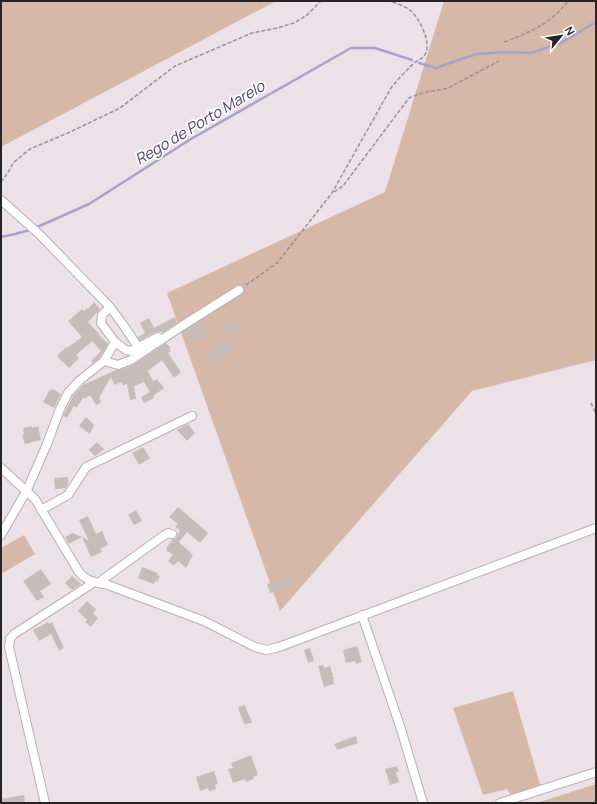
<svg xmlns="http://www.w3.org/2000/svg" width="597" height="804" viewBox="0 0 597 804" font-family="Manrope,sans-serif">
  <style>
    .green { fill: #d6b8a9 }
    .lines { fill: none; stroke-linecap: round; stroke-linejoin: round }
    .stream { stroke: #a7a3cb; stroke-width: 2.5 }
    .building { fill: #c8bcbb }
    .minor-casing { stroke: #b9afb3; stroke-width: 10 }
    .path { stroke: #999195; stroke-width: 1.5; stroke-dasharray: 4 2; stroke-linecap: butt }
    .minor { stroke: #fff; stroke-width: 8 }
    .labels { text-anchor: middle; stroke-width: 3.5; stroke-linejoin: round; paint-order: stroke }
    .water-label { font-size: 15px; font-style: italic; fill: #494075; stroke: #fff }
  </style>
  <rect width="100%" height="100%" fill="#ece1e6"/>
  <path class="green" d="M 1,1 L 276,1 L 1,147 Z
    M 444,1 L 596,1 L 596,360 L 472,391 L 280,611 L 167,293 L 385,192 Z
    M 24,535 L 35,554 L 1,574 L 1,548 Z
    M 513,691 L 541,788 L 512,797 L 507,789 L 483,795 L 453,708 Z
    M 596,784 L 596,803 L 537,803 Z"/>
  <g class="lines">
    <path class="stream" d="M 419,63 L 436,68 L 476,54 L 507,52 L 531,53 L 561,43 L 596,22
      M 35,228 L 89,204 L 191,139 L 351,48 L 375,48 L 412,60
      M 1,237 L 15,234 L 30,230"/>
  </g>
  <path class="building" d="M 94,302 L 100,309 L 88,322 L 108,344 L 100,357 L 93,363 L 91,361 L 101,351 L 92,341 L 76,355 L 79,358 L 69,368 L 57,356 L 66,347 L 67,348 L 82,337 L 68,321 L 82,309 L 84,311 L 87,308 L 88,309 Z
    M 175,317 L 177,323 L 163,332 L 156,332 L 140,340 L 138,337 L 145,333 L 140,323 L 149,318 L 154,328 Z
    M 238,320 L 240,329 L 225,333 L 222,325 Z
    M 202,324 L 206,337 L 190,341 L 187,329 L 193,326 Z
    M 223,338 L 236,348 L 213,364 L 206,354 L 222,345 L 219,341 Z
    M 166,343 L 171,348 L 169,349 L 171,351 L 168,353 L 181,372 L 174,378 L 162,360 L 148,371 L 153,381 L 157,379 L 164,388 L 153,396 L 154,398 L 144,403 L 141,397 L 150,392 L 144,382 L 134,386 L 136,399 L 130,400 L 127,384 L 123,385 L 121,382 L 114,385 L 111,377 L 99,398 L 101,402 L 96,405 L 90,395 L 85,399 L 84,397 L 76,408 L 74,406 L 67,418 L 63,416 L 73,396 L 83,385 L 116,370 L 120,370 L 133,365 Z
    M 53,389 L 61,394 L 54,408 L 43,402 L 49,391 Z
    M 86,417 L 94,425 L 90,434 L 79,426 Z
    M 188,424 L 195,433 L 187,441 L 177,430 Z
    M 32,426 L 32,428 L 38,426 L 41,440 L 25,444 L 22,435 L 24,434 L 23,428 Z
    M 97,442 L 104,449 L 95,456 L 89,450 Z
    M 143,447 L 150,458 L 139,465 L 132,453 Z
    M 68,477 L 68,484 L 66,488 L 55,489 L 54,478 Z
    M 178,507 L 208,533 L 200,543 L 187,532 L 179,542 L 193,555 L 186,568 L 178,561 L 174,566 L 168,561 L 173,555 L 167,551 L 167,547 L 173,539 L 176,538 L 180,530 L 175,527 L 178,524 L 169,517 Z
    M 136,510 L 142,521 L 134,525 L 128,515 Z
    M 88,516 L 96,534 L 102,531 L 108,545 L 100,549 L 102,552 L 91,557 L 82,537 L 89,541 L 79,520 Z
    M 73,533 L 82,537 L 69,544 L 65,537 Z
    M 142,567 L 158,573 L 157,575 L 160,576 L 157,582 L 155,581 L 154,584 L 138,578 Z
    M 41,569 L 51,584 L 40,591 L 44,597 L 37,601 L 23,581 Z
    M 72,576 L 81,584 L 72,590 L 65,583 Z
    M 293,576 L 295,585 L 279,589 L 280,590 L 270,593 L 267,584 Z
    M 87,601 L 96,609 L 93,614 L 98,618 L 91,627 L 85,622 L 87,620 L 78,611 Z
    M 48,622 L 49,624 L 52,622 L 64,648 L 59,651 L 51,634 L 39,641 L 33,630 Z
    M 357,646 L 362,662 L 356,664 L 355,661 L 346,663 L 343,650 Z
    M 310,648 L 314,661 L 308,663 L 304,650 Z
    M 323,665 L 324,668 L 330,666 L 334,679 L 333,679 L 334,684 L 324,687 L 318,666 Z
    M 245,705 L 252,723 L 244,724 L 238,707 Z
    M 356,736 L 358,743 L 337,750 L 334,744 Z
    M 251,755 L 258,775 L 253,777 L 254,779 L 246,782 L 245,779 L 233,783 L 228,769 L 233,768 L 231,763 Z
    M 397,766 L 399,772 L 396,772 L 399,782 L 390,785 L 385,769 Z
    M 214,771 L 218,784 L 215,785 L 216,789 L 209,791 L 208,788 L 200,791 L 196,777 Z
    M 24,795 L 25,803 L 1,803 L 1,799 Z"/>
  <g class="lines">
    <g class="minor-casing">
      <path id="minor" d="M 1,200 L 39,234 L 110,307 L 124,326 L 138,347
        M 115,342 L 126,350 L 131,351 L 158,337
        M 104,361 L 118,365 L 131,360 L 182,326 L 239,290
        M 1,468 L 35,499 L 79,572 C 87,582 96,582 108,585 L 204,621 L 255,647 L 267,650 L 279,647 L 596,528
        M 41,510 L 68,495 L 86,467 L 192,416
        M 1,535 L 27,490 L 47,444 L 60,409 L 68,393 L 79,381 L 104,361 L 115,342 L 101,323 L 102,315 L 110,307
        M 98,583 L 163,536 L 168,533 L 172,534
        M 362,615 L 400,726 L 423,803
        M 45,803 L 9,647 L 10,639 L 14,634 L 93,583
        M 500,803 L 596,772"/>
    </g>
    <path class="path" d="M 504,42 C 529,33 552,23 568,1
      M 1,182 L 9,171 L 13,163 L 30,149 L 70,132 L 120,108 L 175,66 L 252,33 L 277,28 L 294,23 L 307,15 L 321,1
      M 334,192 L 343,186 L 409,98 L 422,93 L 448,88 L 499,61
      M 246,285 L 277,263 L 332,193 L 391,88 C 398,79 406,71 414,63 C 417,61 422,59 424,56 C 433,45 420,19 411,11 C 405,6 396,3 389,1
      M 591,403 L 596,414"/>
    <use href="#minor" class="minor"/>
  </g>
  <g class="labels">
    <g class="water-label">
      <text transform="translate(200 123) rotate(-31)" y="5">Rego de Porto Marelo</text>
    </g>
  </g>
  <rect width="597" height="804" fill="none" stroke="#282426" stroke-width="4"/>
  <g transform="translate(561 36) rotate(60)" stroke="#ffffff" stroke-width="3" paint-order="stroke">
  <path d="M0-3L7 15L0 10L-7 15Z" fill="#282426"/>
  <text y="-6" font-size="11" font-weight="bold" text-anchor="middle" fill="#282426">N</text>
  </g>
</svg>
